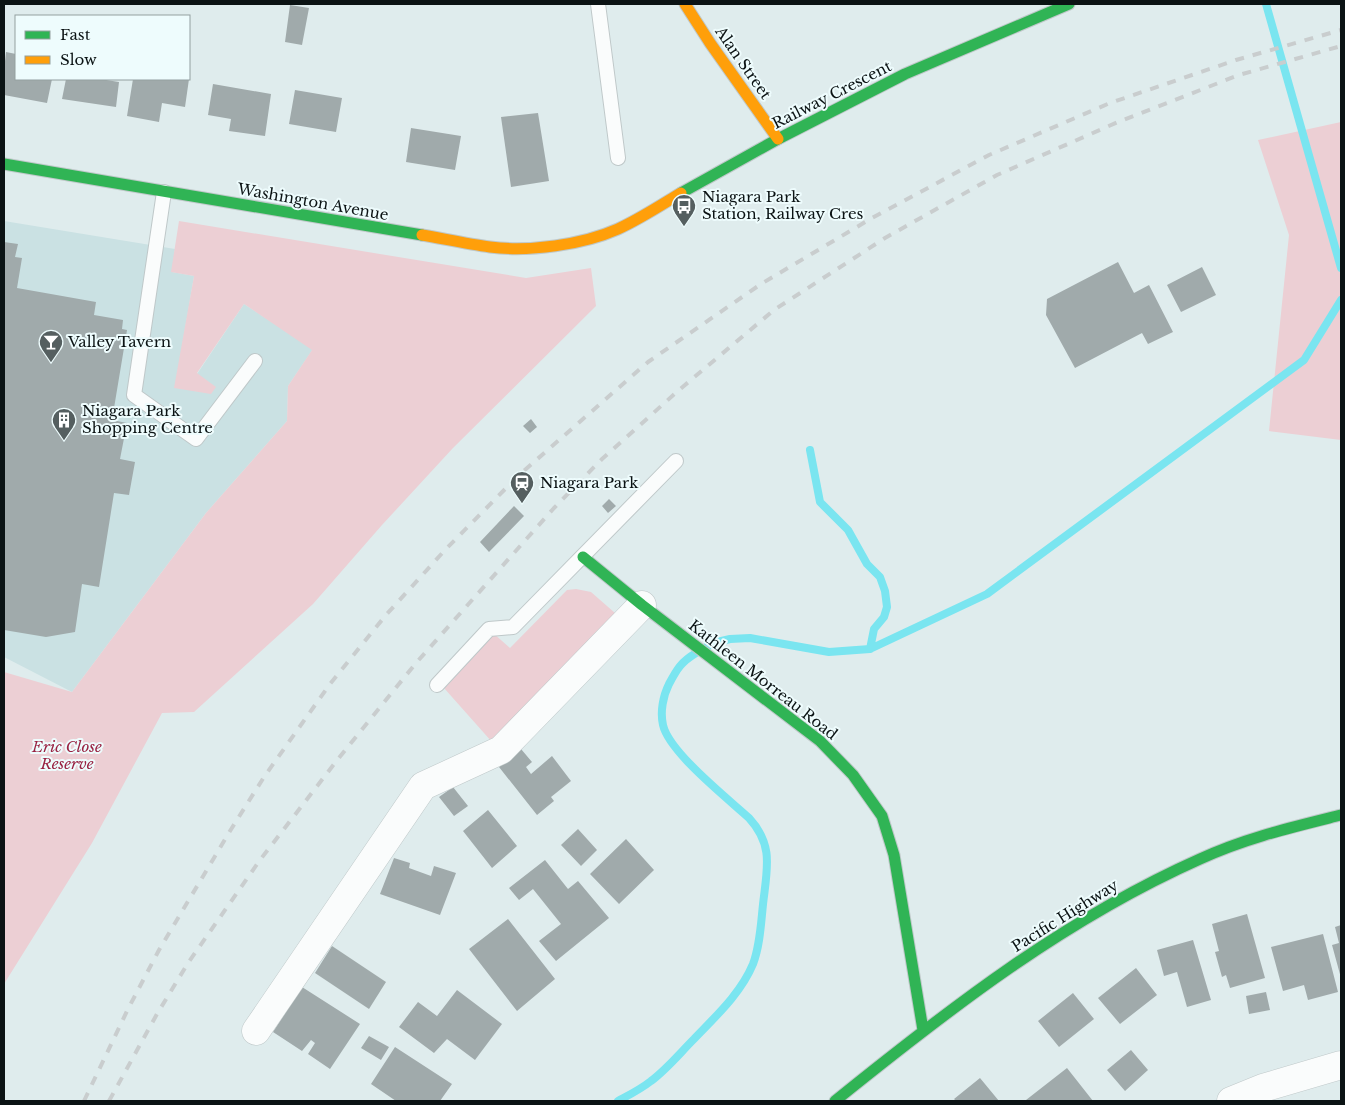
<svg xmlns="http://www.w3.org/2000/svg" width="1345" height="1105" viewBox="0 0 1345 1105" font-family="'Libre Baskerville',serif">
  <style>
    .built { fill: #cae1e3 }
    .green { fill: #eccfd4 }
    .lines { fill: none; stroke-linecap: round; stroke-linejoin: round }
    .stream { stroke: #7ae5f0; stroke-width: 8 }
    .building { fill: #a0aaab }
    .lane-casing { stroke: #bfc8c9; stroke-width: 16 }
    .street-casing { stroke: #bfc8c9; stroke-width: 29 }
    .fast-casing { stroke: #bfc8c9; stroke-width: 13 }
    .slow-casing { stroke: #bfc8c9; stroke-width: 13 }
    .lane { stroke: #fafcfc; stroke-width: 14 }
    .street { stroke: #fafcfc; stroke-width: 28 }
    .fast { stroke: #30b455; stroke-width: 11 }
    .slow { stroke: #ff9f0a; stroke-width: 11 }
    .rail { stroke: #c9cdce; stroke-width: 4; stroke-dasharray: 9 9; stroke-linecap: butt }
    .labels { text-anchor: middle; stroke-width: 4; stroke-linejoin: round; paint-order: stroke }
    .street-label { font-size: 15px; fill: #0b1314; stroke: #eefcfd }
    .poi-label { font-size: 15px; fill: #0b1314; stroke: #eefcfd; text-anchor: start }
    .park-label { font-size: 15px; font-style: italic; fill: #992242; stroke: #eefcfd }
  </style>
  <rect width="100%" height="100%" fill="#dfeced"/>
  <path class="built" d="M 4,221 L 175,249 L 172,272 L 194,276 L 175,388 L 197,374 L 244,304 L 313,349 L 288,386 L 287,421 L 206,513 L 72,692 L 4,657 Z"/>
  <path class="green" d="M 1341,122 L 1341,440 L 1269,431 L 1289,235 L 1258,140 Z
    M 179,221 L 526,278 L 591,268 L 596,306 L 453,448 L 382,525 L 313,604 L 194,712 L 162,713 L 92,843 L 4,984 L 4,672 L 72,692 L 206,513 L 287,421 L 288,386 L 312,350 L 244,304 L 197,373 L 216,387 L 211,394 L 174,388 L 194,276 L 171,272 Z
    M 576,589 L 591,592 L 615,613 L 492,742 L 444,688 L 493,633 L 510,648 L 567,590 Z"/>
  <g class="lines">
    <path class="stream" d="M 1266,4 L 1341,268
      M 810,450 L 820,502 L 848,530 L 867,564 L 880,577 L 885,591 L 887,607 L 884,617 L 874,629 L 870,649
      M 706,647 L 713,643 L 730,639 L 750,638 L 829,652 L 870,649 L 987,594 L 1304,360 L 1341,300
      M 618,1101 C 629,1095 641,1089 651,1081 C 667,1069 680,1053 694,1039 C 716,1016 741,993 753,964 C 761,943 761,918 764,896 C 768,864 772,843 749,818 C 727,798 669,752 663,725 C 660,712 663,696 669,684 C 677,669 681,662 696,653"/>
  </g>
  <path class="building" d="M 290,5 L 309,8 L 302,45 L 285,42 Z
    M 6,52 L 16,54 L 16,79 L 52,79 L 47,103 L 4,95 L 4,70 Z
    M 66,79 L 100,79 L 119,82 L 116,107 L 62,99 Z
    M 133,79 L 189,79 L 185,107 L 162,103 L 159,122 L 127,116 Z
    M 213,84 L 271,94 L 265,136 L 229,131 L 231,119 L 208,115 Z
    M 295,90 L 342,98 L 336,132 L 289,124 Z
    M 538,113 L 549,181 L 511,187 L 501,117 Z
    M 411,128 L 461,136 L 455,170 L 406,162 Z
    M 4,242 L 18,244 L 15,257 L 22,258 L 17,288 L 96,302 L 94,315 L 123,320 L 122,329 L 127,330 L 112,420 L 127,423 L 120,459 L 135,462 L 129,495 L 114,493 L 99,587 L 82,584 L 75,632 L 46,637 L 4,630 Z
    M 1118,262 L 1134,293 L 1149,285 L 1173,332 L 1148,344 L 1142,333 L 1075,368 L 1046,315 L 1047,299 Z
    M 1202,267 L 1216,295 L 1181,312 L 1167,285 Z
    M 531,419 L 537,427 L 530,433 L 523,426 Z
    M 609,499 L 616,506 L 608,513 L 602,506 Z
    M 514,506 L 524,516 L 489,552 L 480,542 Z
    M 521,749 L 532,762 L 526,767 L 531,774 L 552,756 L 571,781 L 551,797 L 554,801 L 537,815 L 499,767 Z
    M 453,787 L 468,806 L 454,816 L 439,797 Z
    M 488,810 L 517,846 L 492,868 L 463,831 Z
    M 578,829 L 597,850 L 581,866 L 561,845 Z
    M 626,839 L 654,870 L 619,904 L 590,874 Z
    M 394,858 L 410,863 L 409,868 L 431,876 L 434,866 L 456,873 L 440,915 L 380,894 Z
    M 545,860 L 568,889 L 578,881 L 609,918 L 556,961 L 539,941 L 561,924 L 533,889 L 519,900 L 509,888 Z
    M 1247,914 L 1265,978 L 1230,988 L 1226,975 L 1222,977 L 1215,952 L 1219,951 L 1212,924 Z
    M 508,919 L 555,979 L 517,1011 L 469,949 Z
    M 1341,925 L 1341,978 L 1332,945 L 1339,943 L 1335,927 Z
    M 1323,934 L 1338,992 L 1308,1000 L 1304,985 L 1283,991 L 1271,947 Z
    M 1193,940 L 1211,1000 L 1187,1007 L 1177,972 L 1164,976 L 1157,950 Z
    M 332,946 L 386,982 L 369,1009 L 315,973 Z
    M 1136,968 L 1157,995 L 1120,1024 L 1098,998 Z
    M 302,987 L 360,1024 L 330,1069 L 308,1054 L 315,1043 L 311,1040 L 302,1051 L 273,1032 Z
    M 457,990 L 502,1024 L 475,1060 L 447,1039 L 434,1053 L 399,1027 L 418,1002 L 437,1016 Z
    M 1266,992 L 1270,1010 L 1249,1014 L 1246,996 Z
    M 1073,993 L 1094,1019 L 1059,1047 L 1038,1021 Z
    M 369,1036 L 389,1047 L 381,1060 L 361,1048 Z
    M 395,1047 L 452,1084 L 440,1101 L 396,1101 L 371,1084 Z
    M 1131,1050 L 1148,1070 L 1125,1091 L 1107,1070 Z
    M 1067,1068 L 1093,1101 L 1027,1101 L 1026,1100 Z
    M 980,1078 L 999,1101 L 956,1101 L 954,1099 Z"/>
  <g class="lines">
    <g class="lane-casing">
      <path id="lane" d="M 598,4 L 618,158
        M 164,192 L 134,395 L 196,439 L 255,361
        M 437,685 L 489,629 L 513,627 L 676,461"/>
    </g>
    <g class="street-casing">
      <path id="street" d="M 256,1031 L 423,786 L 501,750 L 642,605
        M 1231,1101 L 1263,1088 L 1341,1065"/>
    </g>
    <g class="fast-casing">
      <path id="fast" d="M 4,164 L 422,235
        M 681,193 L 778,139 L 905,74 L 1069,4
        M 583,557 L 642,605 L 820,741 L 853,775 L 882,816 L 894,855 L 923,1030
        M 835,1101 C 949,1009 1065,919 1200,859 C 1245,838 1293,827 1341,815"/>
    </g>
    <g class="slow-casing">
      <path id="slow" d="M 685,4 L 710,43 L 778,139
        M 422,235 C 445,239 467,244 490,247 C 529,252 582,245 618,229 C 640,219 661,205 681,193"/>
    </g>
    <use href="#lane" class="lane"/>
    <use href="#street" class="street"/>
    <use href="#fast" class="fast"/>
    <use href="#slow" class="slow"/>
    <path class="rail" d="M 84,1101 L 128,1009 L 159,950 L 230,831 L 264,777 L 330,684 L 386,615 L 445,550 L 518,476 L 648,362 L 761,284 L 872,218 L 989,155 L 1110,103 L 1236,60 L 1341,30
      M 109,1101 L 157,1014 L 188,963 L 260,860 L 338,759 L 416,663 L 554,508 L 602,459 L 679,390 L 774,310 L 885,238 L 997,175 L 1118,122 L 1239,75 L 1341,46"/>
  </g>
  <defs>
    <g id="bus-pin" transform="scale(1.25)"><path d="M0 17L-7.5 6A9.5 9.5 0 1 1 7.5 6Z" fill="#555f60" stroke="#eefcfd"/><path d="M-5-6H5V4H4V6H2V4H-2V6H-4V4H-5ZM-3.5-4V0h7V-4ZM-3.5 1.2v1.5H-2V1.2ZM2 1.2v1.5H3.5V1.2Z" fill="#fff"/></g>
    <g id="bar-pin" transform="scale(1.25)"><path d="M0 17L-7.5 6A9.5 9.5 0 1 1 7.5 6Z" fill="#555f60" stroke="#eefcfd"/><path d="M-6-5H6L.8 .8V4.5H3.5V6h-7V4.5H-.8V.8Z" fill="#fff"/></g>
    <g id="building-pin" transform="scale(1.25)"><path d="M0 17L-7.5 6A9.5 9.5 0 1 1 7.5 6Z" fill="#555f60" stroke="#eefcfd"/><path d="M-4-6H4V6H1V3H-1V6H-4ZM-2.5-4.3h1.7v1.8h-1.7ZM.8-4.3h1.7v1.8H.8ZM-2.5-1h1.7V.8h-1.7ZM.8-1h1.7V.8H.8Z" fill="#fff"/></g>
    <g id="station-pin" transform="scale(1.25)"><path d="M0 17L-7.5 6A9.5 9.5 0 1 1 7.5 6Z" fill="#555f60" stroke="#eefcfd"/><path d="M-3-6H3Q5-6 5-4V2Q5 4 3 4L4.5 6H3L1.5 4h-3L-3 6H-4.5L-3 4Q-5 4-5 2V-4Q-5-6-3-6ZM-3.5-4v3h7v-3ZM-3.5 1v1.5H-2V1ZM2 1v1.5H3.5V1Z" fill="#fff"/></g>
  </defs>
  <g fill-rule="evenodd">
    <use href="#bus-pin" x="684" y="206"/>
    <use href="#bar-pin" x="51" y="342"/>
    <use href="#building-pin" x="64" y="420"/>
    <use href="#station-pin" x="522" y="483"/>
  </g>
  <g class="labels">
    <g class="street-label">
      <text transform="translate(743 63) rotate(55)" y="5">Alan Street</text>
      <text transform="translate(832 95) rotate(-27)" y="5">Railway Crescent</text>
      <text transform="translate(313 202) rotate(10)" y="5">Washington Avenue</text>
      <text transform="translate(763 680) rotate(38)" y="5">Kathleen Morreau Road</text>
      <text transform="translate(1065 916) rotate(-32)" y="5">Pacific Highway</text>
    </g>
    <g class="poi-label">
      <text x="702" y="202">Niagara Park<tspan x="702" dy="17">Station, Railway Cres</tspan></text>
      <text x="68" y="347">Valley Tavern</text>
      <text x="82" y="416">Niagara Park<tspan x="82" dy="17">Shopping Centre</tspan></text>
      <text x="540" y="488">Niagara Park</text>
    </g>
    <g class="park-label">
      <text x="67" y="752">Eric Close<tspan x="67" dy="17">Reserve</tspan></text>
    </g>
  </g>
  <rect width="1345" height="1105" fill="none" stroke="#0b1314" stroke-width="10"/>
  <rect x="15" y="15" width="175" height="65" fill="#eefcfd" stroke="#939fa0"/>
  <rect x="25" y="31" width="25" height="8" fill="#30b455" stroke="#939fa0"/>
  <text x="60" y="40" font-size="15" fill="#0b1314">Fast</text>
  <rect x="25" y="56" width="25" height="8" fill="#ff9f0a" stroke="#939fa0"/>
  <text x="60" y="65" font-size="15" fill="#0b1314">Slow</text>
</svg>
